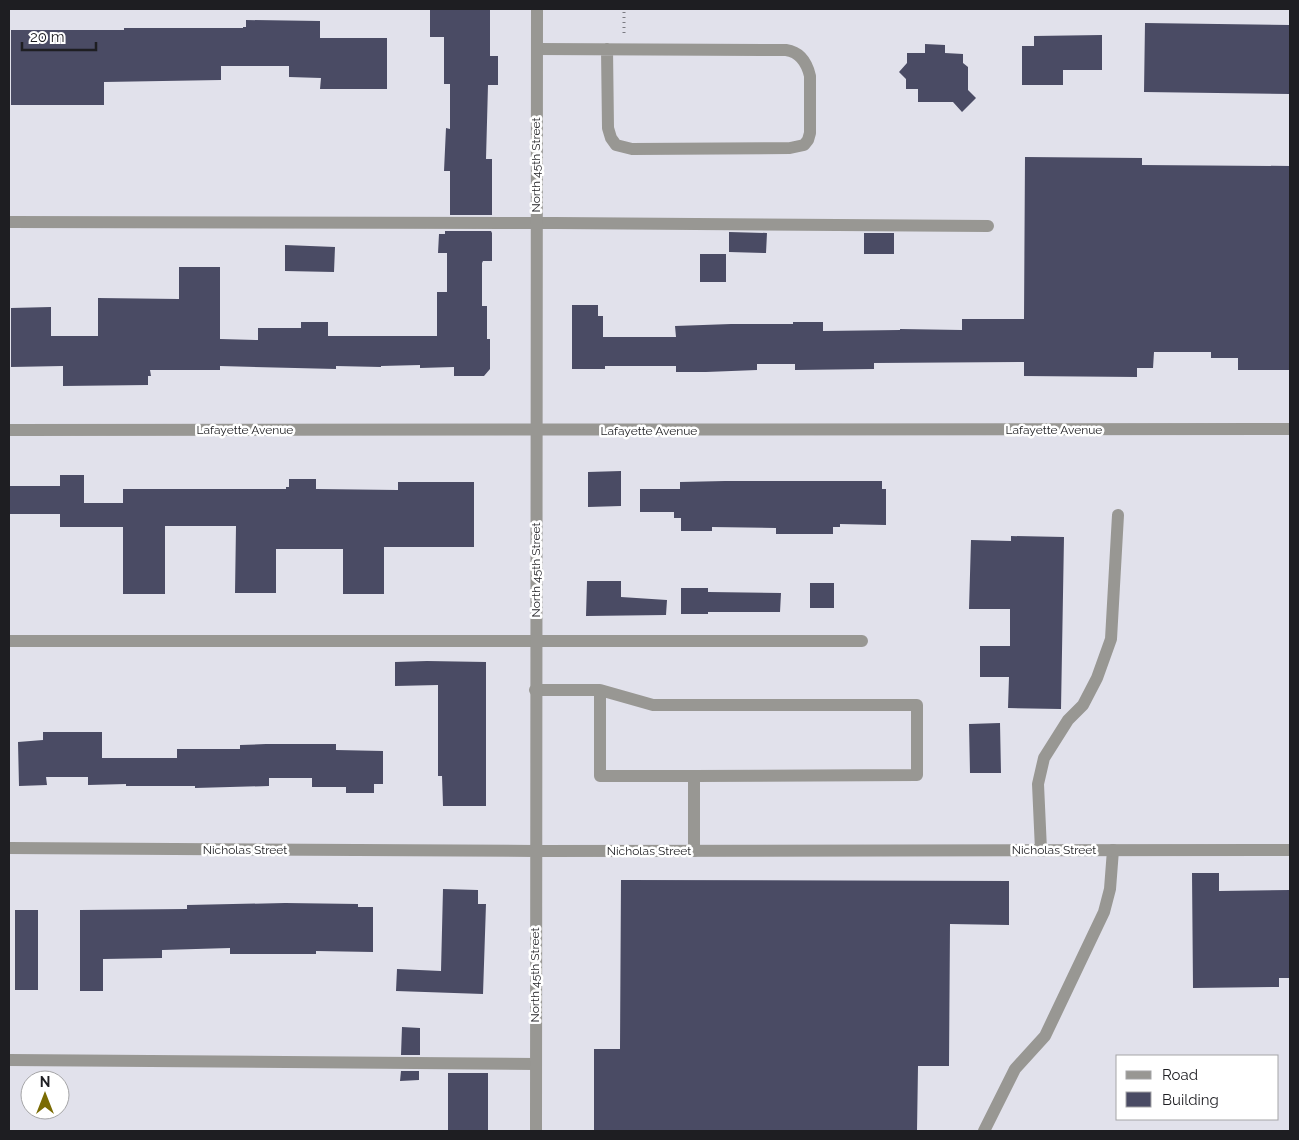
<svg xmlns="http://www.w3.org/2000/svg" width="1299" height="1140" viewBox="0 0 1299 1140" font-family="Raleway,sans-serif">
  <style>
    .building { fill: #4a4b64 }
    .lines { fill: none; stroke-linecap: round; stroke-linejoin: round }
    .path { stroke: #7a7a81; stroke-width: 3; stroke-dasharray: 1 4; stroke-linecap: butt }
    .service { stroke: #989793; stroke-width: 12 }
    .minor { stroke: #989793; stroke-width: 12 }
    .labels { text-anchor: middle; stroke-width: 5; stroke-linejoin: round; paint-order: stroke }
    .street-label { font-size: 12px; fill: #1e1e22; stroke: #fff }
  </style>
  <rect width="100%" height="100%" fill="#e1e1eb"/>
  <path class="building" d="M 430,9 L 490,9 L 490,56 L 498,56 L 498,85 L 488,85 L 486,159 L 492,159 L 492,215 L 450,215 L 450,171 L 444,171 L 446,128 L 450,129 L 450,84 L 444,84 L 444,37 L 430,37 Z
    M 246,20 L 320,21 L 320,38 L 387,38 L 387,89 L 320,89 L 321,78 L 289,77 L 289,66 L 221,66 L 221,80 L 104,82 L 104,105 L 11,105 L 11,30 L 124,30 L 124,28 L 243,28 L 243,27 L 246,27 Z
    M 1145,23 L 1290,25 L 1290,94 L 1144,92 Z
    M 1102,35 L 1102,70 L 1063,70 L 1063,85 L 1022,85 L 1022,46 L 1034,46 L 1034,36 Z
    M 925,44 L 945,45 L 945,53 L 963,54 L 963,63 L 968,67 L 968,90 L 976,98 L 962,112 L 953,102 L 918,102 L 918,89 L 906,89 L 906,79 L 899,72 L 907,63 L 907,53 L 925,53 Z
    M 1025,157 L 1142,158 L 1142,165 L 1290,166 L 1290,370 L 1238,370 L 1238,358 L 1211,358 L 1211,352 L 1154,352 L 1153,368 L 1137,368 L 1137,377 L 1024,376 L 1024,362 L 874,363 L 874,369 L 795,370 L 795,364 L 757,364 L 757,370 L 706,372 L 676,372 L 676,366 L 605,366 L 605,369 L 572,369 L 572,305 L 598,305 L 598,316 L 603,316 L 603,337 L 676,337 L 675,326 L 731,324 L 793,324 L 793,322 L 823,322 L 823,331 L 900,330 L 900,329 L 962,330 L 962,319 L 1024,319 Z
    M 445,231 L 491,231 L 492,233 L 492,261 L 483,261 L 482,263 L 482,306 L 487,306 L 487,339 L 490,339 L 490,369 L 484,376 L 454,376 L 454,367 L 420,368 L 420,365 L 381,366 L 381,367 L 336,366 L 336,369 L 220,366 L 220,370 L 150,370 L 151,376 L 148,376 L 148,385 L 63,386 L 63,366 L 11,367 L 11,308 L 51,307 L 51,336 L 98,336 L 98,298 L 179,299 L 179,267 L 220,267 L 220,339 L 258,340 L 258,328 L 301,328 L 301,322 L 328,322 L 328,336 L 437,336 L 437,292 L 447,292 L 447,253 L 438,253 L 439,234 L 445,234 Z
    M 729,232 L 767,233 L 766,253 L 729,252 Z
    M 864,233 L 894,233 L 894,254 L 864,254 Z
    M 285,245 L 335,247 L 334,272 L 285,271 Z
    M 700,254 L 726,254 L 726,282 L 700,282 Z
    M 621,471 L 621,506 L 588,507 L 588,472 Z
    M 60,475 L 84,475 L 84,503 L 123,503 L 123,489 L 286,489 L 286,487 L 289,487 L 289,479 L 316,479 L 316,489 L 398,490 L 398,482 L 474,482 L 474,547 L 384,547 L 384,594 L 343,594 L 343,549 L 276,549 L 276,593 L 235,593 L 236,526 L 165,526 L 165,594 L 123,594 L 123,527 L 60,527 L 60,514 L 9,514 L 9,486 L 60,486 Z
    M 725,481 L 882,481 L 882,489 L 886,489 L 886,525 L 840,524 L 840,527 L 833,527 L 833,534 L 776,534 L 776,528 L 712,527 L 712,531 L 681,531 L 681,518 L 674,518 L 674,512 L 640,512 L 640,489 L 680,489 L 680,482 Z
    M 1011,536 L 1064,537 L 1061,709 L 1008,708 L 1009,677 L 980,677 L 980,646 L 1010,646 L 1010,609 L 969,609 L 971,540 L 1011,541 Z
    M 587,581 L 621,581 L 621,597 L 667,600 L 666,615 L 586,616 Z
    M 810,583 L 834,583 L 834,608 L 810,608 Z
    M 681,588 L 708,588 L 708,592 L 781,593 L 780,612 L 708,612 L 708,614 L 681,614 Z
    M 427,661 L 486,662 L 486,806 L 443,806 L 442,776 L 438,776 L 438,685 L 395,686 L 395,662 Z
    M 1000,723 L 1001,773 L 970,773 L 969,724 Z
    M 43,732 L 102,732 L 102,758 L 177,758 L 177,749 L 240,749 L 240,745 L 266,744 L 336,744 L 336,750 L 383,751 L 383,784 L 374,784 L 374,793 L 346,793 L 346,787 L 312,787 L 312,778 L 269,778 L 269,786 L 195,788 L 195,786 L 126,786 L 126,784 L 88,785 L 88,777 L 46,777 L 47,785 L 19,786 L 18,742 L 43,740 Z
    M 1192,873 L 1219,873 L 1219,891 L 1290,890 L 1290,978 L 1279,978 L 1279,987 L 1193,988 Z
    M 621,880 L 1009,881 L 1009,925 L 950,924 L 949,1066 L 918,1066 L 917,1131 L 594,1131 L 594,1049 L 620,1049 Z
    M 443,889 L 478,890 L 478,904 L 486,904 L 483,994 L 396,991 L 397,969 L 441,971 Z
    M 285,903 L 358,904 L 358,907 L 373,907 L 373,952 L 316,951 L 316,954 L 230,954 L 230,948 L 162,950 L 162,958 L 103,959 L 103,991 L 80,991 L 80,910 L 187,909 L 187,905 Z
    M 15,910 L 38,910 L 38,990 L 15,990 Z
    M 402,1027 L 420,1028 L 420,1055 L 401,1055 Z
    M 401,1071 L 419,1071 L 419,1080 L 400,1081 Z
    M 448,1073 L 488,1073 L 488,1131 L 448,1131 Z"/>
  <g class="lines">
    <path class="path" d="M 624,33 L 624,9"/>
    <path class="service" d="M 537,49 C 620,50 703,50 786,50 C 800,52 807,63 810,76 L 810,133 L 808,140 L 804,145 L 790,148 L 632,149 L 616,145 L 611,138 L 608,128 L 607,49
      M 9,222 L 556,223 L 988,226
      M 9,641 L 862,641
      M 535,690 L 600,690 L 600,776 L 694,776 L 694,851
      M 600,690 L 653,705 L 917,705 L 917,775 L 694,776
      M 1041,850 L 1038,784 L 1044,758 L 1068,720 L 1083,705 L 1097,678 L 1111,639 L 1118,515
      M 9,1060 L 536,1064
      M 984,1131 L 1015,1069 L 1045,1036 L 1104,912 L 1110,889 L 1113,850"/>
    <path class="minor" d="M 9,430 L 1290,429
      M 9,848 L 535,851 L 1290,850
      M 536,1131 L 537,9"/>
  </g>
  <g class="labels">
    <g class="street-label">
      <text transform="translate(536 165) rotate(-90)" y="4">North 45th Street</text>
      <text x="245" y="434">Lafayette Avenue</text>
      <text x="1054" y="434">Lafayette Avenue</text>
      <text x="649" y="435">Lafayette Avenue</text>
      <text transform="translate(536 570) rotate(-90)" y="4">North 45th Street</text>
      <text x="245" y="854">Nicholas Street</text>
      <text x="1054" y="854">Nicholas Street</text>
      <text x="649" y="855">Nicholas Street</text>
      <text transform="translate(535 975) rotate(-90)" y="4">North 45th Street</text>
    </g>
  </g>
  <rect width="1299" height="1140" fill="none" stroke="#1e1e22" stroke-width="20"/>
  <rect x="1116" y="1055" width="162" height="65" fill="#ffffff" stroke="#a5a5a7"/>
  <rect x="1126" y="1071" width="25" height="8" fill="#989793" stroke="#a5a5a7"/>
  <text x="1162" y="1080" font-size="15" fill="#1e1e22">Road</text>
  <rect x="1126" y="1092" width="25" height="15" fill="#4a4b64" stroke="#a5a5a7"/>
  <text x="1162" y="1105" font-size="15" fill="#1e1e22">Building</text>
  <g transform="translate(45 1095)"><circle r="24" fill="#ffffff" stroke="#a5a5a7"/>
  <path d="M0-4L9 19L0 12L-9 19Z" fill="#7a6b03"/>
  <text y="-8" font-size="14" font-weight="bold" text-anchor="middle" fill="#1e1e22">N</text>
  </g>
  <path d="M22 42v8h74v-8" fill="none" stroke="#1e1e22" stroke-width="2.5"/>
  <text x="30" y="42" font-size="15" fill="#1e1e22" stroke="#ffffff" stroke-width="4" paint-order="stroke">20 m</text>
</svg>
